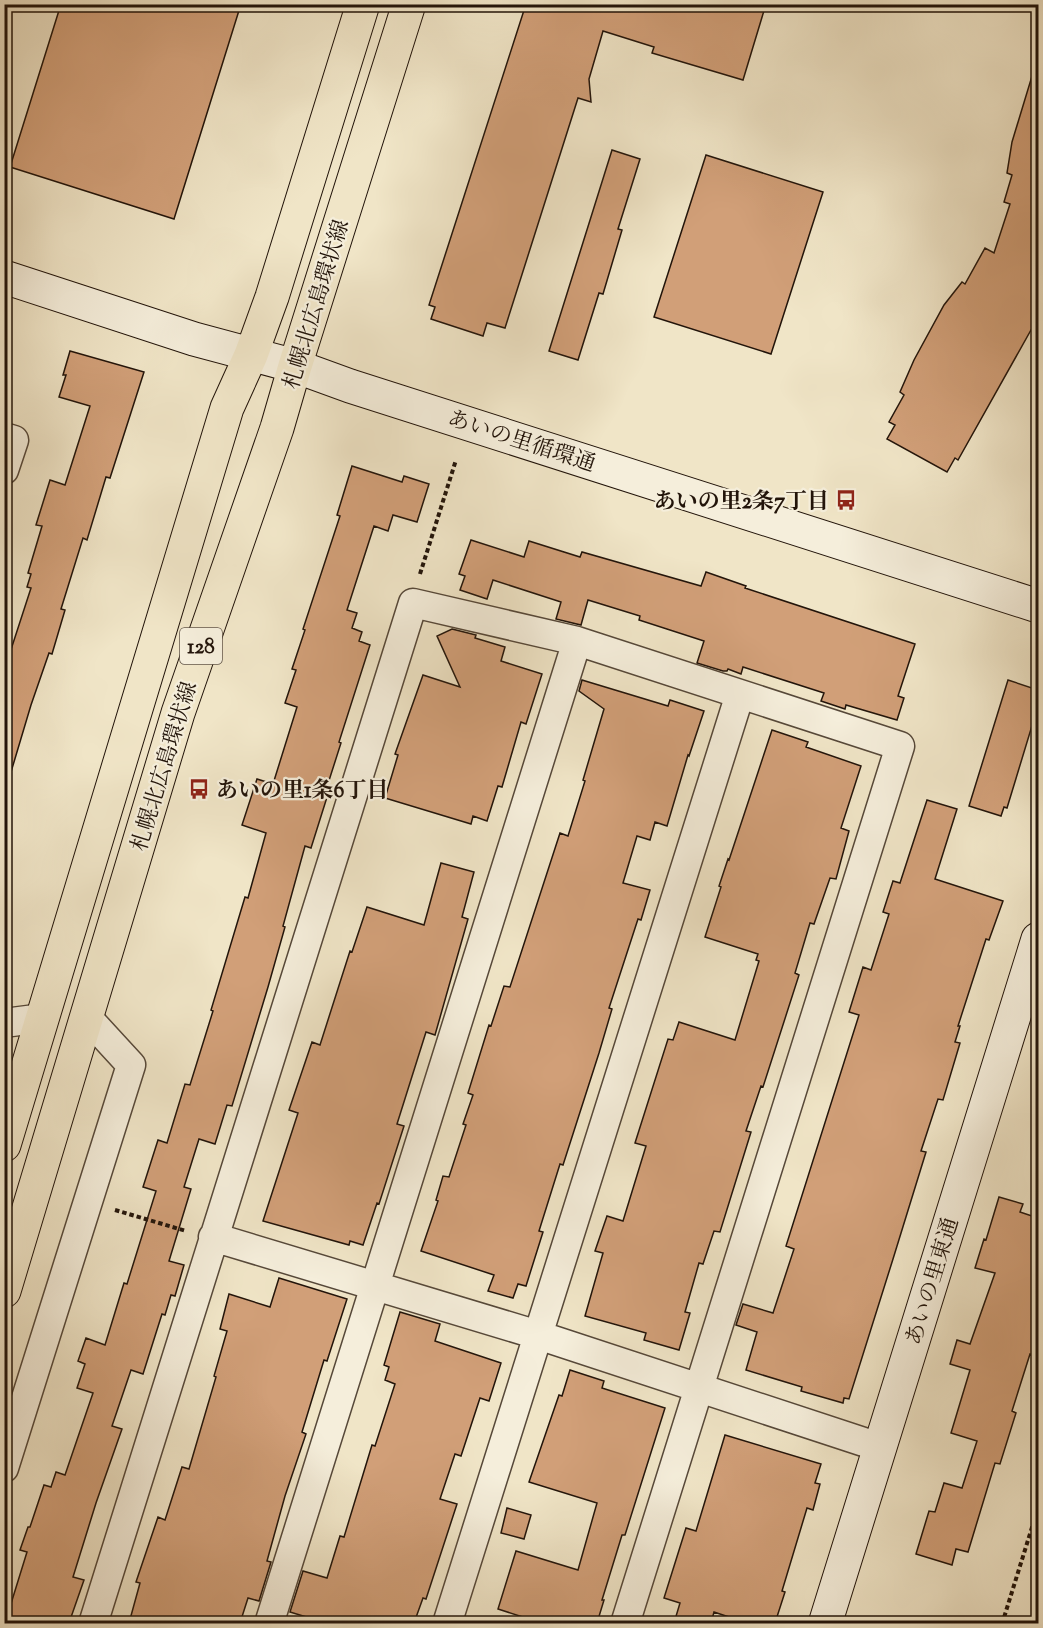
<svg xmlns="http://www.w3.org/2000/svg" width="1043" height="1628" viewBox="0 0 1043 1628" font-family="'Sorts Mill Goudy','Noto Serif JP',serif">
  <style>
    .building { fill: #d19f78; stroke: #22140a; stroke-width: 1.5 }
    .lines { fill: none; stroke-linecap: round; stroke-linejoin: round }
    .street-casing { stroke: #564839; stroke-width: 31 }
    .secondary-casing { stroke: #22140a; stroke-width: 35 }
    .primary-casing { stroke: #22140a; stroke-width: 35 }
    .path { stroke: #22140a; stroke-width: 4; stroke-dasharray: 4.5 3; stroke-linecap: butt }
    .street { stroke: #f5eedb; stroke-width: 28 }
    .secondary { stroke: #f5eedb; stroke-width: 33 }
    .primary { stroke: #f0e5c7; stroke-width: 33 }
    .labels { text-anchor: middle; stroke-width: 4.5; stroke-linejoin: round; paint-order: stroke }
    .shield { fill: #f5eedb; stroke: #615549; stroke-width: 1.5 }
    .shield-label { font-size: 21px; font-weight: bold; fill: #22140a }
    .street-label { font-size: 22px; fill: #22140a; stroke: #f5eedb }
    .poi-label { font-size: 22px; font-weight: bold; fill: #22140a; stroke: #f5eedb; text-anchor: end }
  </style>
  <rect width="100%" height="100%" fill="#f0e5c7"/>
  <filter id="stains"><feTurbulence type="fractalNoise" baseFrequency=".00333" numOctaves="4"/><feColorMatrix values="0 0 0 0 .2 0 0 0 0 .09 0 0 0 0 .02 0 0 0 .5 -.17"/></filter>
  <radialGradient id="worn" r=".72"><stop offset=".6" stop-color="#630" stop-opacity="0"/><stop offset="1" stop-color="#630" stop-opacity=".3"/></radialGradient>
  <path class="building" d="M 61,4 L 241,4 L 174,219 L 10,167 Z
    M 526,4 L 766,4 L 743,80 L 652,53 L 654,47 L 603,31 L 589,79 L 591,102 L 578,98 L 505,328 L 487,323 L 483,336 L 431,319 L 435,307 L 429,305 Z
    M 1032,76 L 1038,77 L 1038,334 L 1031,330 L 958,460 L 955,458 L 947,472 L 887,439 L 895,425 L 889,422 L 904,395 L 900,392 L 914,360 L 944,305 L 962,282 L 965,284 L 985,248 L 994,253 L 1010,204 L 1004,202 L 1012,175 L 1007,173 L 1012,142 Z
    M 612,150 L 640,159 L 618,229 L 622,230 L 603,294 L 599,293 L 578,360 L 549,351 Z
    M 706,155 L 823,192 L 771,354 L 654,317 Z
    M 70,351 L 144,372 L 110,478 L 106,477 L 87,540 L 83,538 L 61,609 L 65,610 L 52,654 L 49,653 L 31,705 L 11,772 L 4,771 L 4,671 L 31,588 L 27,587 L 31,574 L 28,573 L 42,526 L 36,525 L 50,480 L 65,485 L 90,406 L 59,397 L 66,375 L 63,375 Z
    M 352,466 L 402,482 L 404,476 L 429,484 L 417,522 L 393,515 L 388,531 L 374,526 L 347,610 L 357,613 L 352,628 L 362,632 L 359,641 L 370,645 L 339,742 L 341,743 L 325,793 L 328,794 L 311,848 L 305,846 L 283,926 L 285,927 L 268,987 L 232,1106 L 227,1105 L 215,1144 L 199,1139 L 184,1187 L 191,1189 L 169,1261 L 184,1265 L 175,1296 L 171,1295 L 165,1315 L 162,1314 L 143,1374 L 131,1370 L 112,1426 L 122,1429 L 96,1503 L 73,1577 L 84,1580 L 69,1623 L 5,1623 L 27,1552 L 20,1550 L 28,1527 L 30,1527 L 44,1485 L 51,1487 L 56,1472 L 65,1475 L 93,1393 L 77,1388 L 85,1364 L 78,1361 L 86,1338 L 105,1345 L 124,1283 L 127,1284 L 156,1191 L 143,1187 L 158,1140 L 167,1143 L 185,1084 L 190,1085 L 213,1011 L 211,1010 L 245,897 L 248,898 L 266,833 L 242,825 L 257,779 L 273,784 L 297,707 L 285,703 L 296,670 L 292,669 L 305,630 L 303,629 L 340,516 L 337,515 Z
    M 471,540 L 524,557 L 529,541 L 580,557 L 582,552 L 701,586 L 706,572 L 746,586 L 745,588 L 915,644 L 898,696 L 904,698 L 897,720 L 846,705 L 845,709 L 821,701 L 824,693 L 743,667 L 741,674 L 728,669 L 727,671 L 723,671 L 697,663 L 704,641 L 639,620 L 640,616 L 588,600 L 581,625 L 556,619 L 561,602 L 493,580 L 487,599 L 460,590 L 465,576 L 459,574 Z
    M 452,629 L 476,635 L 475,638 L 505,647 L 501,661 L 542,674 L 526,724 L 521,722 L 502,787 L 498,786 L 487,821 L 473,816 L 471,824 L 385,798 L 398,755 L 395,754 L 423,675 L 460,687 L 437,636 Z
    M 582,680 L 668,706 L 670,700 L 704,711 L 689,756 L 688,755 L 667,826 L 655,822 L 650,840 L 637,836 L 623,883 L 650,890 L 641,920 L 638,919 L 609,1008 L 612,1009 L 599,1053 L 563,1165 L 560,1164 L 539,1231 L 543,1232 L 526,1286 L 518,1284 L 513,1298 L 488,1291 L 494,1275 L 421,1251 L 438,1201 L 436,1200 L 443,1176 L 449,1177 L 466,1125 L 463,1124 L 473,1095 L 468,1093 L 489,1025 L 491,1026 L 504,986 L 510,987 L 560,833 L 568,836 L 585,781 L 583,780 L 604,709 L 579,691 Z
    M 1008,680 L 1038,690 L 1038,706 L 1007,808 L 1004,807 L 1001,816 L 969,806 Z
    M 772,730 L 808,742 L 806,747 L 861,766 L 841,828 L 849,831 L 836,879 L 830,878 L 814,924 L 810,923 L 795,973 L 799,975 L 763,1087 L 761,1086 L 746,1131 L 751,1132 L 720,1232 L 714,1231 L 703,1264 L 699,1263 L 685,1312 L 690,1313 L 679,1350 L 644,1340 L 646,1333 L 585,1316 L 603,1253 L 595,1251 L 607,1216 L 623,1221 L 646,1146 L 635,1143 L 668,1039 L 673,1040 L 679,1022 L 735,1040 L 759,961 L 756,960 L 758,954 L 705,937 L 721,887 L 719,886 L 728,859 L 729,860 Z
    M 927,800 L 957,809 L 935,879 L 1003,901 L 989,940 L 986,939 L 958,1026 L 960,1026 L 955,1042 L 960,1043 L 943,1100 L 938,1099 L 921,1151 L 926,1152 L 893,1259 L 849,1399 L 844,1398 L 843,1403 L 801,1391 L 802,1387 L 746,1370 L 757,1332 L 736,1325 L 743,1304 L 773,1313 L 794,1249 L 786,1246 L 859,1015 L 849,1012 L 863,967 L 871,970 L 889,914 L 883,912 L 893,881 L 900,883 Z
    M 441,863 L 474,872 L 462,917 L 468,919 L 435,1035 L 426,1032 L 397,1124 L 404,1126 L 379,1204 L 377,1203 L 363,1245 L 350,1241 L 349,1245 L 263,1221 L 298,1113 L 289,1110 L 312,1042 L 320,1045 L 350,951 L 352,952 L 367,907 L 424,925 Z
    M 999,1197 L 1023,1204 L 1020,1212 L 1038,1218 L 1038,1357 L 1030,1354 L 1012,1411 L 1016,1413 L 1000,1464 L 995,1463 L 968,1552 L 956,1549 L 952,1565 L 916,1554 L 929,1511 L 935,1512 L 944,1483 L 962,1488 L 977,1441 L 951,1433 L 970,1370 L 950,1364 L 957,1340 L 970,1344 L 995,1273 L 975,1268 L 984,1239 L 986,1240 Z
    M 279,1278 L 347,1299 L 327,1361 L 324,1360 L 302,1432 L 306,1434 L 285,1496 L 267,1561 L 271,1562 L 259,1601 L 248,1598 L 240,1623 L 129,1623 L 140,1583 L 136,1582 L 158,1517 L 165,1520 L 182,1467 L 189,1469 L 216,1377 L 214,1376 L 227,1331 L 220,1329 L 229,1294 L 270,1307 Z
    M 400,1312 L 440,1324 L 435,1341 L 501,1363 L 489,1401 L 480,1398 L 461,1456 L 455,1454 L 440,1499 L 457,1504 L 426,1599 L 423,1598 L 414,1623 L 312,1623 L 313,1619 L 290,1612 L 303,1571 L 327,1578 L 340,1536 L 344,1537 L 372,1445 L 375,1446 L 395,1384 L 385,1380 L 389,1367 L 384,1365 Z
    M 570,1370 L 604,1381 L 602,1388 L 665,1408 L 625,1535 L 622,1535 L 602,1600 L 604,1600 L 597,1623 L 525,1623 L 526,1618 L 498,1609 L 516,1551 L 578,1570 L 597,1503 L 529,1482 L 559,1395 L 562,1396 Z
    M 725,1435 L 821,1464 L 815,1483 L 820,1484 L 813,1510 L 807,1508 L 782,1591 L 785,1592 L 775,1623 L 747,1623 L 714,1612 L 711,1623 L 674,1623 L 680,1603 L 664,1598 L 686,1528 L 696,1531 Z
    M 507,1508 L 531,1515 L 524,1539 L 501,1533 Z"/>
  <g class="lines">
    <g class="street-casing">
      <path id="street" d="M 4,437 L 14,440 L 4,470
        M 4,1023 L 43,1018
        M 213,1237 L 538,1335 L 879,1447
        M 4,1468 L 131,1065 L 86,1016
        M 93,1624 L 413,603 L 577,641 L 900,746 L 625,1624
        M 269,1624 L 577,641
        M 447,1624 L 740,694"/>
    </g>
    <g class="secondary-casing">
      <path id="secondary" d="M 4,277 L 194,339 L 295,366 L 350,386 L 1038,606
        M 825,1624 L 1038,939"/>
    </g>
    <g class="primary-casing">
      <path id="primary" d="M 4,1145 L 227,408 L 251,355 L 272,297 L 363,4
        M 4,1291 L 178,713 L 277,428 L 295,366 L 409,4"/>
    </g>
    <path class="path" d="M 420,574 L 456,460
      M 115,1210 L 186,1231
      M 1002,1624 L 1038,1508"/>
    <use href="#street" class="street"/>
    <use href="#secondary" class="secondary"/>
    <use href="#primary" class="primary"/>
  </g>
  <defs>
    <g id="bus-bare" transform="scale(1.62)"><path d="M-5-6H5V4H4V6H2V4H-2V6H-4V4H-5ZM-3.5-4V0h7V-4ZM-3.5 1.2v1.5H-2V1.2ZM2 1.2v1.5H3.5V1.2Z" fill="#8f2418" stroke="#f5eedb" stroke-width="2.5" paint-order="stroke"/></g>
  </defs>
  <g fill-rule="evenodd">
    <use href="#bus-bare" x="846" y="500"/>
    <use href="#bus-bare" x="199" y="789"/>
  </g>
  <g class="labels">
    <rect class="shield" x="180" y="628" width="42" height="36" rx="4.5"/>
    <g class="shield-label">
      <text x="201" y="653">128</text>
    </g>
    <g class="street-label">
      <text transform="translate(315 304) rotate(-73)" y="8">札幌北広島環状線</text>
      <text transform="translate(522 440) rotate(18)" y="8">あいの里循環通</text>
      <text transform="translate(163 766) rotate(-73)" y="8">札幌北広島環状線</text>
      <text transform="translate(931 1281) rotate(-73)" y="8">あいの里東通</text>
    </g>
    <g class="poi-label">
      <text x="829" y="508">あいの里2条7丁目</text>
      <text x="216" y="797" text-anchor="start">あいの里1条6丁目</text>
    </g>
  </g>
  <rect width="1043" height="1628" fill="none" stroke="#f0e5c7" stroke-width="24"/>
  <rect x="6" y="6" width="1031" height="1616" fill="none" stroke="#22140a" stroke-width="3"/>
  <rect x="12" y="12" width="1019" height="1604" fill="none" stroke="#22140a" stroke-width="1.5"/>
  <rect width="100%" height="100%" filter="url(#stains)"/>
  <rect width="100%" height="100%" fill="url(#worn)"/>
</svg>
